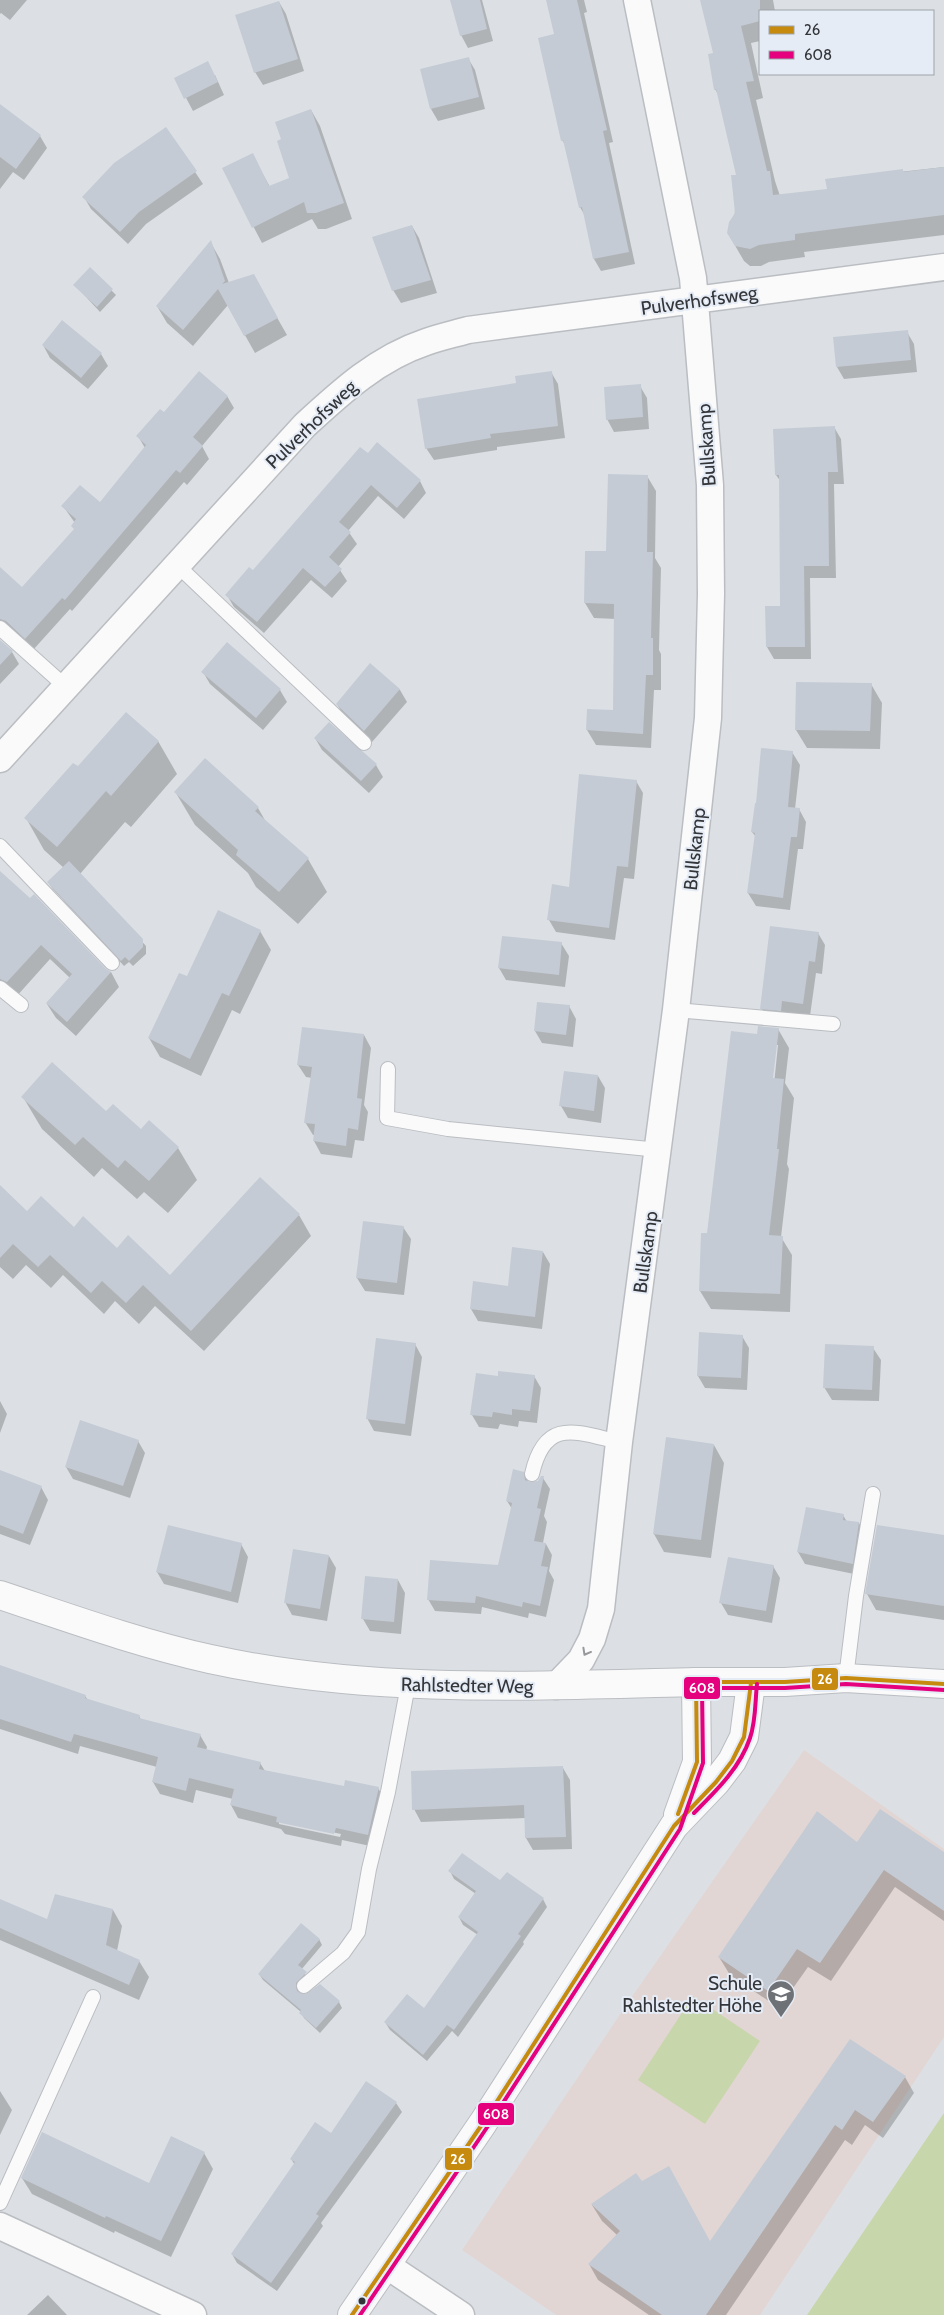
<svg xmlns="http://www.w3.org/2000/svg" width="944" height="2315" viewBox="0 0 944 2315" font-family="Cabin,sans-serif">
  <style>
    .education { fill: #e2d6d4 }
    .green { fill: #c8d6ac }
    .shadow { fill: #0003; fill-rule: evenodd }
    .building { fill: #c4cbd5 }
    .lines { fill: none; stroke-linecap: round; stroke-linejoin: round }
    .service-casing { stroke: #babdc1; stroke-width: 16 }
    .minor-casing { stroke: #babdc1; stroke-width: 29 }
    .tertiary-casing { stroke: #babdc1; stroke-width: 30 }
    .secondary-casing { stroke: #babdc1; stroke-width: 30 }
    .service { stroke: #fafafb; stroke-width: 14 }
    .minor { stroke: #fafafb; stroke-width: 26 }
    .tertiary { stroke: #fafafb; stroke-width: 28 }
    .secondary { stroke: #fafafb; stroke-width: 28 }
    .bus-1-casing { stroke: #e5ecf6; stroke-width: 8 }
    .bus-2-casing { stroke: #e5ecf6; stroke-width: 8 }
    .bus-1 { stroke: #c68a0e; stroke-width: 4 }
    .bus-2 { stroke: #e5007d; stroke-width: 4 }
    .oneway { stroke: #96989a }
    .bus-dot { fill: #333539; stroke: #e5ecf6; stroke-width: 2 }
    .labels { text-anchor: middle; stroke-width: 4; stroke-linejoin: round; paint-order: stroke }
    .street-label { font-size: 19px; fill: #333539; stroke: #e5ecf6 }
    .poi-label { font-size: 19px; fill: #333539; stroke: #e5ecf6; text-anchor: end }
    .line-badge { stroke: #e5ecf6; stroke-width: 2 }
    .badge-label { font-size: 14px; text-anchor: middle; font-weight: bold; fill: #fff }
  </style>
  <rect width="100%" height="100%" fill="#dce0e4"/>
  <path class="education" d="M 804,1750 L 944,1849 L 944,2037 L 760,2315 L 556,2315 L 462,2250 L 631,1998 Z"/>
  <path class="green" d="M 693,1996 L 760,2041 L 705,2124 L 638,2080 Z
    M 944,2113 L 944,2315 L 807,2315 Z"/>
  <path class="shadow" d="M 0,0 L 27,0 L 10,20 L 1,13 L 0,14 Z
    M 452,0 L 482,0 L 493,41 L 468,48 L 461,35 Z
    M 547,0 L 584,0 L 587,12 L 584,13 L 613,142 L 609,143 L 635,264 L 601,271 L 594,259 L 585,216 L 580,207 L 566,146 L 562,140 L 539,39 L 555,35 Z
    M 701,0 L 773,0 L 775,11 L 760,11 L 760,41 L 751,43 L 763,98 L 756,100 L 775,181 L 780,196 L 828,191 L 827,180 L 944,167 L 944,235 L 804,252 L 805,257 L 769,262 L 761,266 L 750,266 L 744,261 L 733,242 L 737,176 L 719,96 L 715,89 L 715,54 Z
    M 279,2 L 286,14 L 304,71 L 263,85 L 255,72 Z
    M 468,58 L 475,70 L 485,109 L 438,121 L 431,109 Z
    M 215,75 L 224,95 L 193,111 L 176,79 Z
    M 0,106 L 40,136 L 47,148 L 24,180 L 13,172 L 0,189 Z
    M 311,110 L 320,126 L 352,219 L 326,229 L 318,229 L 312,219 L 262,243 L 223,169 L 252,154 L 270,187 L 291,178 L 283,139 Z
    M 166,128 L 203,184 L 146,224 L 128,244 L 91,209 L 84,197 Z
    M 412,226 L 419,238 L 437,293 L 401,303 L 393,290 Z
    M 211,243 L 220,259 L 229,283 L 263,293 L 287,335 L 255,353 L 228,305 L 193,346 L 167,323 L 157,306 Z
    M 90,269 L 116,295 L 100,312 L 75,285 Z
    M 907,332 L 914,344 L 917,372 L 844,379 L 837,367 Z
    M 43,345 L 101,354 L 108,366 L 88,389 L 50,358 Z
    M 551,372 L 558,384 L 565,438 L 497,447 L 497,450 L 434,460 L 426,448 Z
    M 640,386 L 647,398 L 649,429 L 614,432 L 607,419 Z
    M 227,396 L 234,408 L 202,446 L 209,459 L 187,485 L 184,482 L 72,611 L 70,609 L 33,650 L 0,635 L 0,578 L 23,589 L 75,530 L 75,523 L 63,506 L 100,504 L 145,448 L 138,436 L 164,414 Z
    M 834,427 L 841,439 L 844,484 L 834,484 L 836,578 L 810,578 L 811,659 L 774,659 L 767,647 L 781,608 L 781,482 L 776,475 Z
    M 368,455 L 420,481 L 426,493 L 404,519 L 378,496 L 348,531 L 357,544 L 338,567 L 347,581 L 332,598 L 311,580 L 264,633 L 234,607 L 227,595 L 254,572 Z
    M 647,476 L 656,491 L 655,558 L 661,568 L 659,650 L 661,654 L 661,690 L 654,690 L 651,748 L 596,745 L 587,730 L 588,710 L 614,712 L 616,619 L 594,618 L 585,603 L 586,552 L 607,552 Z
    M 0,641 L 12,652 L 19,664 L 0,684 Z
    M 370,665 L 400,690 L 407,702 L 372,742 L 344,716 L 337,704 Z
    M 203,672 L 280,690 L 287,702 L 263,730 L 210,684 Z
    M 871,684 L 882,703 L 880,749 L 807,748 L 796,730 Z
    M 315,738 L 376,765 L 383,777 L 369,793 L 322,750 Z
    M 158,741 L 177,774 L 131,827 L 125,822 L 80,874 L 146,946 L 146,954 L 133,966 L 129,962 L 124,966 L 52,888 L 48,882 L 64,868 L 44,850 L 26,818 L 78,768 Z
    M 792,752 L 800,765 L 795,809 L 799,809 L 806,822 L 803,849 L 798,849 L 790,910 L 756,906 L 748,893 L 756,837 L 752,832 Z
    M 636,781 L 643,793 L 634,879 L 624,878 L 615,940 L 556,932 L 549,920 Z
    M 176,793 L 258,808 L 266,822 L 308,859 L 327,892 L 298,924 L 256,887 L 248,873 L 195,825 Z
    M 0,874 L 105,970 L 111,972 L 119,987 L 76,1036 L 56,1018 L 47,1004 L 70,978 L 50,959 L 16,997 L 0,986 Z
    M 260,931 L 271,950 L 240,1014 L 232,1010 L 201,1076 L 160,1057 L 149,1038 L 187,978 Z
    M 818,933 L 825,945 L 822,974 L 816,973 L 810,1016 L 788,1013 L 787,1022 L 768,1021 L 761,1008 Z
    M 561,943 L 569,956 L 565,987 L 506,980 L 499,968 Z
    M 569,1006 L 576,1019 L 573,1047 L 542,1043 L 535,1031 Z
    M 778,1029 L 789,1048 L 785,1083 L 794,1098 L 787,1164 L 789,1169 L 781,1237 L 792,1255 L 790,1312 L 711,1309 L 700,1291 L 702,1234 L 708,1234 L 758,1035 ZM 776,1045 L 778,1045 L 774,1084 L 771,1084 Z
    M 364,1035 L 371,1048 L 364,1105 L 368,1112 L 364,1141 L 355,1140 L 352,1158 L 321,1154 L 314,1141 L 315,1135 L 313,1135 L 305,1122 L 312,1078 L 306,1077 L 298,1065 Z
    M 598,1076 L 605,1088 L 601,1123 L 568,1118 L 561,1106 Z
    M 23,1097 L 106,1113 L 141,1131 L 149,1122 L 178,1148 L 197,1180 L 168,1213 L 144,1192 L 137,1199 L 102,1168 L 94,1177 L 42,1129 Z
    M 0,1187 L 27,1212 L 74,1229 L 170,1276 L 299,1215 L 311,1236 L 204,1351 L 155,1306 L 139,1324 L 115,1301 L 104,1314 L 63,1275 L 51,1288 L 26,1265 L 13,1279 L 0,1267 Z
    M 403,1227 L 411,1239 L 404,1295 L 365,1291 L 357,1278 Z
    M 543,1252 L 550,1264 L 542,1329 L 478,1321 L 471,1309 L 509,1287 Z
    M 742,1336 L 749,1348 L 747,1390 L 705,1388 L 698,1376 Z
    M 415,1344 L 422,1357 L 411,1436 L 374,1431 L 367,1418 Z
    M 873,1348 L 881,1360 L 879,1401 L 832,1400 L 824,1387 Z
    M 534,1376 L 541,1388 L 537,1423 L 519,1421 L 518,1427 L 500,1424 L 498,1429 L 479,1427 L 472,1415 L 499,1378 Z
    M 0,1401 L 7,1414 L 0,1433 Z
    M 138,1441 L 145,1453 L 130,1498 L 73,1479 L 66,1467 Z
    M 714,1445 L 724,1463 L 711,1558 L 664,1552 L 654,1534 Z
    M 0,1472 L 41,1487 L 48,1500 L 30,1545 L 0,1534 Z
    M 523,1473 L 529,1483 L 538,1482 L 543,1478 L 550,1489 L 544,1516 L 547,1522 L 543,1543 L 546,1544 L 552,1555 L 549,1571 L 554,1580 L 546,1617 L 529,1613 L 528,1618 L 482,1607 L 481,1614 L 435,1611 L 428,1599 L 499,1567 L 512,1509 L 507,1501 Z
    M 843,1515 L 847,1522 L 859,1523 L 866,1536 L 859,1575 L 805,1564 L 798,1552 Z
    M 944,1536 L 944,1620 L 876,1610 L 867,1594 Z
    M 241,1544 L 248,1557 L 238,1603 L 164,1584 L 157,1572 Z
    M 329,1556 L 336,1568 L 327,1621 L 292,1615 L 285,1602 Z
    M 773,1566 L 780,1578 L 772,1623 L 728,1615 L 721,1603 Z
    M 398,1580 L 405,1593 L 401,1634 L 370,1631 L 363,1619 Z
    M 0,1666 L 85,1696 L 88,1700 L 139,1716 L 141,1720 L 200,1735 L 207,1747 L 206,1751 L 260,1763 L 265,1771 L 345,1787 L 378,1788 L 385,1800 L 375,1847 L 342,1840 L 341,1846 L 285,1834 L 281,1829 L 238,1818 L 231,1805 L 233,1799 L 196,1790 L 193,1803 L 160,1794 L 153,1782 L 157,1767 L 80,1746 L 78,1754 L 0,1729 ZM 279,1821 L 341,1834 L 340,1837 L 279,1824 Z
    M 563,1768 L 570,1780 L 572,1849 L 533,1850 L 526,1838 L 525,1818 L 421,1822 L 414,1809 Z
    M 857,1844 L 944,1853 L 944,1921 L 895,1887 L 831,1981 L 808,1967 L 779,2008 L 730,1975 L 719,1957 Z
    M 450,1871 L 501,1882 L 543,1899 L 547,1907 L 523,1942 L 524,1944 L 458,2037 L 452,2031 L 427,2061 L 390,2030 L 385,2022 L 424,2010 L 478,1935 L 463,1925 L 459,1917 L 476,1894 L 454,1879 Z
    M 0,1900 L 48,1921 L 113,1910 L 122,1926 L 117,1951 L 139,1961 L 149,1977 L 139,2000 L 0,1940 Z
    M 319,1939 L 322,1945 L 301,1970 L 309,1979 L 301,1986 L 299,1993 L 339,2002 L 342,2008 L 320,2033 L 304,2018 L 301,2012 L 263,1980 L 259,1974 Z
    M 851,2041 L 905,2077 L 914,2093 L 883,2138 L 865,2125 L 852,2145 L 845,2140 L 726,2315 L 649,2315 L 598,2280 L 589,2264 L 617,2235 L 602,2221 L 592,2205 L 642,2182 L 711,2244 Z
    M 0,2091 L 12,2110 L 0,2135 Z
    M 396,2103 L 402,2112 L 321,2223 L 323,2226 L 277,2291 L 237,2263 L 232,2254 L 295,2165 L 291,2159 L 332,2135 Z
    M 204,2153 L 213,2169 L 171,2257 L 115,2231 L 114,2233 L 32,2194 L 22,2178 L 150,2184 Z
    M 48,2295 L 67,2315 L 27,2315 Z"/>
  <path class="building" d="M 450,0 L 480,0 L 487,29 L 460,36 Z
    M 546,0 L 577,0 L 607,130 L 603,131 L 629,252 L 593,259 L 582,207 L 579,208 L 563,140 L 561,141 L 538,38 L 554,34 Z
    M 700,0 L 760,0 L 760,21 L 741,26 L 754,81 L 746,82 L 767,171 L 770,171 L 773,195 L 827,189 L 825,179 L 903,169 L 903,172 L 944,167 L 944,215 L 795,234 L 795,240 L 759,245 L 750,249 L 735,246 L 727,233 L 729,222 L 735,213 L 731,175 L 736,175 L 716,89 L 714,90 L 708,54 L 713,53 Z
    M 279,1 L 298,59 L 254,73 L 235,15 Z
    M 469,57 L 479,97 L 430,109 L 420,69 Z
    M 208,61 L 218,82 L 184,99 L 174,78 Z
    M 0,104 L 41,135 L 16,169 L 0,157 Z
    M 311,109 L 344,203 L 316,213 L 307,213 L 304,202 L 252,228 L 222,168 L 253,153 L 269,186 L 289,178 L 277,141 L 281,139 L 275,122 Z
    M 166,127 L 197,171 L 139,212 L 120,232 L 82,197 L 114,163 Z
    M 412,225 L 431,280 L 392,291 L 372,237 Z
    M 211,240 L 225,281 L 222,284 L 254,274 L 278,318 L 244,336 L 218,289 L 183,330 L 156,306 Z
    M 90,267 L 113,289 L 97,307 L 73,285 Z
    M 62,320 L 102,353 L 81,378 L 42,345 Z
    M 908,330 L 911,360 L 836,367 L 833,337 Z
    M 199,371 L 228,396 L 193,437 L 203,446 L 180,473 L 176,470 L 65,600 L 62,598 L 25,639 L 6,621 L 0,619 L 0,567 L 22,587 L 74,529 L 71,526 L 76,519 L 61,506 L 80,485 L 100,502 L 146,445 L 136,436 L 160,409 L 164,412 Z
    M 552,371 L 558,426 L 490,434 L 491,438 L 425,449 L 417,399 L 516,383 L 515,376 Z
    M 641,384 L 643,417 L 606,420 L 604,387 Z
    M 835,426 L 838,472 L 828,472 L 829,566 L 804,566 L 805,647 L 766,647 L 765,606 L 780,606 L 779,475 L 775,475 L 773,429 Z
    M 377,442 L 421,480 L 397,508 L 371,485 L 339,522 L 351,532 L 329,557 L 342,569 L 325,587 L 303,568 L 257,622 L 225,595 L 249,567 L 253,570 L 360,447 L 368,453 Z
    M 608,474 L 648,475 L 647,552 L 653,552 L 651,638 L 653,638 L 653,675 L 646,675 L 643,734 L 586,730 L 587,709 L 613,710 L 614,604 L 584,603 L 585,551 L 606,551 Z
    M 0,640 L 13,651 L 0,665 Z
    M 227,642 L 281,689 L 256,718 L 201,672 Z
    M 370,663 L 400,689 L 364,731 L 336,704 Z
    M 796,682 L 872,683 L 870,731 L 795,730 Z
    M 126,712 L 159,741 L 111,796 L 106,791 L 57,847 L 24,818 L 73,763 L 78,766 Z
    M 329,722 L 377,764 L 361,781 L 314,738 Z
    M 761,748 L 793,751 L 788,807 L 800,808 L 797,837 L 791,837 L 783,898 L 747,893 L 755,833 L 751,832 L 755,803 L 756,803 Z
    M 205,758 L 259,807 L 255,811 L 309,858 L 279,892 L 236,855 L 238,850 L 174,792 Z
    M 579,774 L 637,780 L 628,867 L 617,866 L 609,928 L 547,920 L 552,884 L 569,887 Z
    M 69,861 L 143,939 L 143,947 L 129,961 L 125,957 L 121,961 L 47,882 Z
    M 0,871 L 30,898 L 34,894 L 106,969 L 111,972 L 67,1022 L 46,1003 L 72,974 L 41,945 L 7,982 L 0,979 Z
    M 218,910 L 261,930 L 229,996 L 222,993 L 190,1059 L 148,1038 L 179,973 L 187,976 Z
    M 770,926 L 819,932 L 815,962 L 809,961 L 803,1004 L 782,1001 L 781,1011 L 760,1009 Z
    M 502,936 L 562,942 L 559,975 L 498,968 Z
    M 537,1002 L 570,1005 L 566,1035 L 534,1031 Z
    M 758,1026 L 779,1028 L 773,1078 L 784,1079 L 777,1149 L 779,1149 L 769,1235 L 783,1236 L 780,1294 L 699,1291 L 701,1233 L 707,1233 L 731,1031 L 757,1034 Z
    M 302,1027 L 364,1034 L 357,1098 L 362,1099 L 358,1130 L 348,1128 L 346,1146 L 313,1141 L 315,1124 L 304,1123 L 312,1067 L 297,1065 Z
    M 52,1062 L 106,1111 L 113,1104 L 141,1129 L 149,1120 L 179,1147 L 149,1181 L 125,1160 L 118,1168 L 83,1137 L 75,1145 L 21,1097 Z
    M 564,1071 L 598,1075 L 594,1111 L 559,1106 Z
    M 260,1177 L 300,1214 L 191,1331 L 143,1285 L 126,1303 L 102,1281 L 91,1293 L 50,1255 L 38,1267 L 13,1244 L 0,1258 L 0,1185 L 27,1211 L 41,1196 L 74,1227 L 83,1216 L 117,1248 L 128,1235 L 170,1275 Z
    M 363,1221 L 404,1226 L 397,1283 L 356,1278 Z
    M 512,1247 L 543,1251 L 535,1317 L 470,1309 L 473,1281 L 508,1286 Z
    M 699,1332 L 743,1335 L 741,1378 L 697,1376 Z
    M 376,1338 L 416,1343 L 405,1424 L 366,1419 Z
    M 825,1344 L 874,1346 L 872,1390 L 823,1388 Z
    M 498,1371 L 535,1375 L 530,1411 L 512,1409 L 512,1415 L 493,1412 L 492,1417 L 470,1415 L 476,1373 L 498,1376 Z
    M 80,1420 L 139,1440 L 123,1486 L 65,1467 Z
    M 666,1437 L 714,1444 L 701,1540 L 653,1534 Z
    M 513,1469 L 524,1472 L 525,1480 L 530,1482 L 538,1481 L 541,1476 L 544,1476 L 537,1508 L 541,1509 L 534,1541 L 546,1543 L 541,1566 L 548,1567 L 540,1606 L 523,1602 L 522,1607 L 476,1596 L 475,1603 L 427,1600 L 430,1560 L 498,1565 L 512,1503 L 506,1501 Z
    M 0,1470 L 42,1486 L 23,1534 L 0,1525 Z
    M 806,1507 L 844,1514 L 843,1520 L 859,1522 L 853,1564 L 797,1552 Z
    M 168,1525 L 242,1543 L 231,1592 L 156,1572 Z
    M 877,1525 L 944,1535 L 944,1606 L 865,1594 Z
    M 293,1549 L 329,1555 L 320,1609 L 284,1603 Z
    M 728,1557 L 774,1565 L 766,1611 L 719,1603 Z
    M 365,1576 L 398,1579 L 394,1622 L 361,1619 Z
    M 0,1665 L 86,1695 L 85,1698 L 140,1715 L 139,1718 L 201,1734 L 197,1747 L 261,1762 L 259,1769 L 344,1786 L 345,1780 L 379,1787 L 368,1835 L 336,1828 L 334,1834 L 276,1822 L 277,1817 L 230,1805 L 234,1789 L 189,1778 L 186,1791 L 152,1782 L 158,1757 L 74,1734 L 71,1742 L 0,1719 Z
    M 563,1766 L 566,1837 L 525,1838 L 524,1805 L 412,1810 L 411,1771 Z
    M 880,1809 L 944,1852 L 944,1911 L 884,1870 L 820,1963 L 797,1949 L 768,1991 L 718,1957 L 817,1811 L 857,1842 Z
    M 462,1853 L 500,1880 L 507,1872 L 544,1898 L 518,1934 L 521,1936 L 454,2030 L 447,2025 L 423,2055 L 384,2022 L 407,1994 L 424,2008 L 478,1932 L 458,1917 L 476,1891 L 448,1871 Z
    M 55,1894 L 113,1909 L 106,1945 L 140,1960 L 129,1985 L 0,1928 L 0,1899 L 47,1919 Z
    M 301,1923 L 320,1939 L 298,1965 L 307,1972 L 296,1983 L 297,1991 L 306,1994 L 320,1984 L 340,2001 L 316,2028 L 299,2013 L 301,2010 L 258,1974 Z
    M 850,2039 L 906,2076 L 873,2122 L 855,2110 L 842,2130 L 835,2125 L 706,2315 L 662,2315 L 588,2264 L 620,2231 L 591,2204 L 636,2173 L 642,2181 L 669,2166 L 710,2241 Z
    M 366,2081 L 397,2102 L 316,2214 L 319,2216 L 271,2283 L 231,2254 L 295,2162 L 290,2159 L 315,2122 L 331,2133 Z
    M 42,2132 L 149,2183 L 171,2136 L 205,2152 L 161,2241 L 106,2216 L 105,2218 L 21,2178 Z"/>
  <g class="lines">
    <g class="service-casing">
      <path id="service" d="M 177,565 L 364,743
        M 0,628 L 66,687
        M 0,846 L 112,963
        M 0,988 L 21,1005
        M 676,1010 L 833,1024
        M 388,1069 L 387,1118 L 448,1129 L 659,1150
        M 532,1474 C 545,1417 576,1432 619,1442
        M 846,1678 L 856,1596 L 873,1494
        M 304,1986 L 343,1953 L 358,1932 L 369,1869 L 388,1792 L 408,1685
        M 0,2203 L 93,1997"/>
    </g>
    <g class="minor-casing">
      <path id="minor" d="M 0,759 L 305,425 C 342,391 378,358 426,342 C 440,337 454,334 468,330 L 944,267
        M 556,1686 L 581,1660 L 592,1639 L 601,1609 L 619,1442 L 676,1010 L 708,718 L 711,594 L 710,485 L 693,278 L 637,0
        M 0,2226 L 193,2315
        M 386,2265 L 461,2315"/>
    </g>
    <g class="tertiary-casing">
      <path id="tertiary" d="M 0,1595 C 69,1618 138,1643 210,1659 C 370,1694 534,1686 696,1682"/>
    </g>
    <g class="secondary-casing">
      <path id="secondary" d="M 678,1815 L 697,1762 L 696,1682 L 785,1682 L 846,1678 L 944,1684
        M 352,2315 L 483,2123 L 674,1826 L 716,1782 L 732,1761 L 744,1737 L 751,1683"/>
    </g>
    <use href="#service" class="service"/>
    <use href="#minor" class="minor"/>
    <use href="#tertiary" class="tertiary"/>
    <use href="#secondary" class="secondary"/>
    <g class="bus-1-casing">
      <path id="bus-1" d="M 706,1682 L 785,1682 L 846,1678 L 944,1684
        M 678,1814 L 697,1762 L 696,1682
        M 352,2315 L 483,2123 L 674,1826 L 716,1782 L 732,1761 L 744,1737 L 751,1683"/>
    </g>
    <g class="bus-2-casing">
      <path id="bus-2" d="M 694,1813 C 716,1791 740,1768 750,1738 C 756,1721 755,1702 757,1684
        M 360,2315 L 488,2126 L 680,1829 L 703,1763 L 702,1688 L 785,1688 L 846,1684 L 944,1690"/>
    </g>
    <use href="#bus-1" class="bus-1"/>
    <use href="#bus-2" class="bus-2"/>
  </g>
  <defs><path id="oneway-chevron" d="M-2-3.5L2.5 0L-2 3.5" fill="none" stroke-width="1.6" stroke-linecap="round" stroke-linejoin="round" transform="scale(1.25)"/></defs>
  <use class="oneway" href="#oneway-chevron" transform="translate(586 1652) rotate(119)"/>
  <defs>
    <g id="school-pin" transform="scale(1.4375)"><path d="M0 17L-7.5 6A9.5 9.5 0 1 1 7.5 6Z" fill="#6e7175" stroke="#e5ecf6"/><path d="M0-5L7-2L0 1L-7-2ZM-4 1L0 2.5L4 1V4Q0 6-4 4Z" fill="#fff"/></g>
  </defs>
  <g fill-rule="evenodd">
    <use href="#school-pin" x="781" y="1994"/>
  </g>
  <circle class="bus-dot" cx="362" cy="2301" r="4.5"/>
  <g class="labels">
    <g class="street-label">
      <text transform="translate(699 300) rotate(-8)" y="7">Pulverhofsweg</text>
      <text transform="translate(311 424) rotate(-44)" y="7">Pulverhofsweg</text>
      <text transform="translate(706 445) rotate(-94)" y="7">Bullskamp</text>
      <text transform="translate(694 849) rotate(-84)" y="7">Bullskamp</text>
      <text transform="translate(645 1252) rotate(-82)" y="7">Bullskamp</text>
      <text transform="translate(467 1685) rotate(1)" y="7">Rahlstedter Weg</text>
    </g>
    <g class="poi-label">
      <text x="762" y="1990">Schule<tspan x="762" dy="22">Rahlstedter Höhe</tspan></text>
    </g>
  </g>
  <g class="line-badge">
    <rect x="811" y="1667" width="28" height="24" rx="5" fill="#c68a0e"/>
    <rect x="683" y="1676" width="38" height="24" rx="5" fill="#e5007d"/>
    <rect x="477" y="2102" width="38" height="24" rx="5" fill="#e5007d"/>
    <rect x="444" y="2147" width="29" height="24" rx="5" fill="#c68a0e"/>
  </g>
  <g class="badge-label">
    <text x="825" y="1684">26</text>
    <text x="702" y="1693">608</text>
    <text x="496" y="2119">608</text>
    <text x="458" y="2164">26</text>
  </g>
  <rect x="759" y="10" width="175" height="65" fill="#e5ecf6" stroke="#9ea3aa"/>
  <rect x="769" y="26" width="25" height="8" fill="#c68a0e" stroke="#9ea3aa"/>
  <text x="804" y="35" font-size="15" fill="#333539">26</text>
  <rect x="769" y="51" width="25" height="8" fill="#e5007d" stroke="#9ea3aa"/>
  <text x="804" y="60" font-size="15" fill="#333539">608</text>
</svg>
